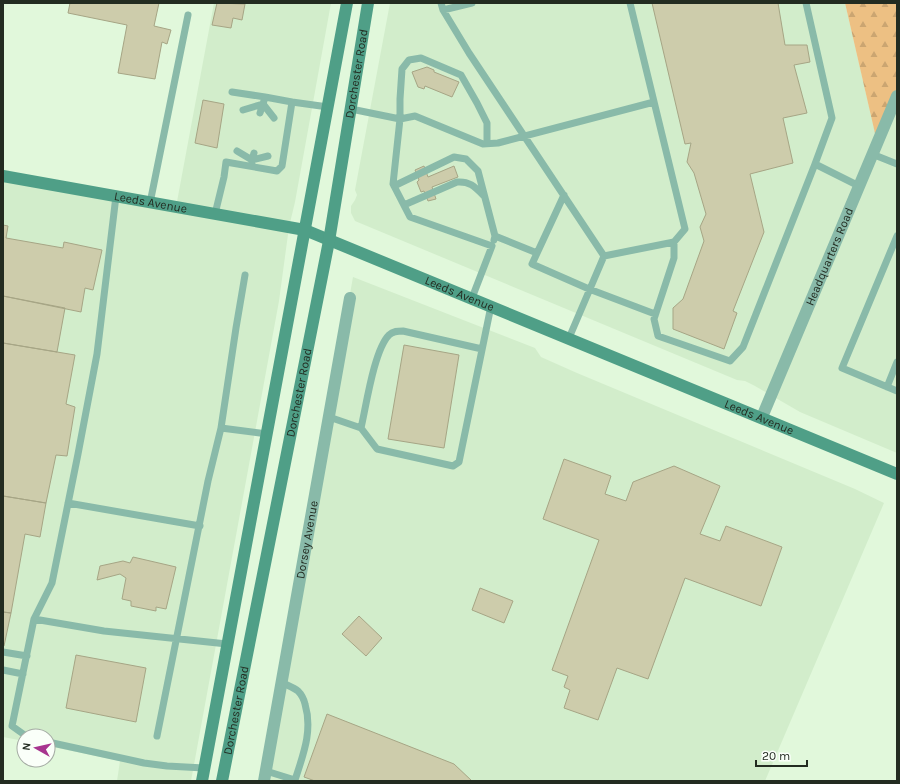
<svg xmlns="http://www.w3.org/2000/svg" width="900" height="784" viewBox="0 0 900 784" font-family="Karla,sans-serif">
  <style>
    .built { fill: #d2edcb }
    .forest { fill: url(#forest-firs) }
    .building { fill: #cdccab; stroke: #a6a585 }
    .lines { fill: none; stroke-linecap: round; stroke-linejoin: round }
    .lane { stroke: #89baa9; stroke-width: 7 }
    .street { stroke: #89baa9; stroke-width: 12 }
    .secondary { stroke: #4f9f87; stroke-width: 12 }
    .labels { text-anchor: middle; stroke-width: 4; stroke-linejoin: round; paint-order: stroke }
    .street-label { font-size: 12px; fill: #232c21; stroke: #fafff9 }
  </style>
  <defs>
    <pattern id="forest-firs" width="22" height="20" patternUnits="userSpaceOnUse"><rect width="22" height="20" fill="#edc083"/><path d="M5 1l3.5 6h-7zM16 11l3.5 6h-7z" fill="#cba571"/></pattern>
  </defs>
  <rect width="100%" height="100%" fill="#e1f8db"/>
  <path class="built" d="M 214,3 L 331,3 L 295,202 L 289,227 L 279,301 L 191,781 L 117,781 L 120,761 L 48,746 L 48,736 L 24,736 L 24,741 L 3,737 L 3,176 L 176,207 Z
    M 390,3 L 845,3 L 877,141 L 897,96 L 897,453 L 800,412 L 755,386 L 745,381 L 737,380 L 355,221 L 351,213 L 351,206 L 355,200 L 357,195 L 355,190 Z
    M 353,277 L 535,348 L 541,357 L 577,373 L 855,489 L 884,503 L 765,781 L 264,781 Z"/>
  <path class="forest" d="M 845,3 L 897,3 L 897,96 L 877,142 Z"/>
  <path class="building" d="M 70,3 L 159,3 L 154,26 L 171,30 L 167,44 L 162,42 L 155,79 L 118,73 L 127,25 L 68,13 Z
    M 217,3 L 245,4 L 242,20 L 233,18 L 231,28 L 212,25 Z
    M 652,3 L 778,3 L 785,45 L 807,45 L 810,62 L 794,65 L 807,113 L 783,118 L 793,163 L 750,174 L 764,232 L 733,311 L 737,313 L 724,349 L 673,329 L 673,308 L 683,299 L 704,241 L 700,227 L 706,214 L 694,173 L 687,162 L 691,143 L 685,144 Z
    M 427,67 L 434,70 L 434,72 L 459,82 L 452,97 L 425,86 L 424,89 L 418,87 L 412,72 Z
    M 203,100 L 224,104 L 217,148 L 195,143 Z
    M 424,166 L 428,177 L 454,166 L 458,177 L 432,187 L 436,199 L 428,201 L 424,191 L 421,192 L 417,182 L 419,180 L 415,170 Z
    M 3,225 L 8,226 L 6,238 L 63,248 L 64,242 L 102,250 L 93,290 L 85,288 L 81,312 L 3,296 Z
    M 3,296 L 65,308 L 57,352 L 3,343 Z
    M 3,343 L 75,355 L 66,404 L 75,407 L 67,456 L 56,455 L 46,503 L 3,496 Z
    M 404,345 L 459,355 L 444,448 L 388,439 Z
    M 564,459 L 611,476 L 605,494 L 626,501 L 633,482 L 674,466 L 720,486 L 700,534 L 720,541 L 726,526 L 782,547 L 761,606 L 685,578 L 648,679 L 617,668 L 598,720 L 564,708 L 570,690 L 564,687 L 568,676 L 552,670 L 599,540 L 543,519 Z
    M 3,496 L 46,503 L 40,537 L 25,534 L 11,613 L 3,612 Z
    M 133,557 L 176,567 L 166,609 L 156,607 L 156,611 L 131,606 L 131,601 L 122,599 L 126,578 L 120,574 L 97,580 L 100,566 L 123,561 L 130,563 Z
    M 480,588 L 513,601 L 504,623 L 472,610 Z
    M 3,612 L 11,613 L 4,646 L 3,645 Z
    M 359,616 L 382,638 L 366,656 L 342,634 Z
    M 76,655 L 146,668 L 136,722 L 66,708 Z
    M 327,714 L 454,764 L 472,781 L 315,781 L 304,777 Z"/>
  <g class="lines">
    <path class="lane" d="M 441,3 L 443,10 L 469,53 L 604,256 L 569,338
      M 806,3 L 832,118 L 815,164
      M 443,10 L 472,3
      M 232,92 L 265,97
      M 351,109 L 400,119 L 415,116 L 483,144 L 498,143 L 654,102
      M 243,110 L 263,104 L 265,97 L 292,102
      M 260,113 L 263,104 L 274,118
      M 237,151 L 252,160 L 254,153
      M 872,154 L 897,164
      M 252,164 L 252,160 L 268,156
      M 394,186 L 454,157 L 466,159 L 478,171 L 495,236
      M 564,195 L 532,264 L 589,289 L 655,314
      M 150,203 L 188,15
      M 404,205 L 457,182 C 470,181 475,187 484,196
      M 215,214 L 224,177 L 226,162 L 277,171 L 282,166 L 292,102 L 328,107
      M 897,236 L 842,368 L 897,391
      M 494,240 L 495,236 L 537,253
      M 674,242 L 674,258 L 654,319 L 658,336 L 730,361 L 743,347 L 815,164 L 859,186
      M 604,256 L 674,242 L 685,229 L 630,3
      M 472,298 L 492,246 L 410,217 L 393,184 L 400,119 L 400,99 L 402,69 L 409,60 L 421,58 L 461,75 L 477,103 L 487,123 L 487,143
      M 887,387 L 897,362
      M 329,417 L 361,428 L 377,449 L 453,466 L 459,462 L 491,306
      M 221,428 L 236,328 L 245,275
      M 361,428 C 366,407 374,350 389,335 C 393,331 398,331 403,331 L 482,349
      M 68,503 L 200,526
      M 34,619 L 104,631 L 227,644
      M 3,652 L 27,656
      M 3,670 L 23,674
      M 26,736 L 12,726 L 34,619 L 52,583 L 78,454 L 97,354 L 116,196
      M 157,736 L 208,481 L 221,428 L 267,434
      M 48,742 L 144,763 L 167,766 L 204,768
      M 266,771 L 295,780 C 303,755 313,731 305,704 C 304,700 301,694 298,691 C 293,687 286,685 281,682"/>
    <g class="street">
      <path id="s1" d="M 762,417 L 897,96"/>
      <path id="s2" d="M 264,781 L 350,298"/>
    </g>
    <g class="secondary">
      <path id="s3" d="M 3,176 L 305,230 L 897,474"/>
      <path d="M 202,781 L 347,3"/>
      <path id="s4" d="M 222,781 L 329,241 L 368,3"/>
    </g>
  </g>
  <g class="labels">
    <g class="street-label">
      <text dy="4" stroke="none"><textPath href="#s4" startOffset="720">Dorchester Road</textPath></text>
      <text dy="4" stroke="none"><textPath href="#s3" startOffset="150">Leeds Avenue</textPath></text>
      <text dy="4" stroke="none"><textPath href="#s1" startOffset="174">Headquarters Road</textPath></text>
      <text dy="4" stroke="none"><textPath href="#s3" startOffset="474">Leeds Avenue</textPath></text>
      <text dy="4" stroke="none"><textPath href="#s4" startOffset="396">Dorchester Road</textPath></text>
      <text dy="4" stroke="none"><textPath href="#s3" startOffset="798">Leeds Avenue</textPath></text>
      <text dy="4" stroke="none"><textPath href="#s2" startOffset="245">Dorsey Avenue</textPath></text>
      <text dy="4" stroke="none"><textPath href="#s4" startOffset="72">Dorchester Road</textPath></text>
    </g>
  </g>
  <rect width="900" height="784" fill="none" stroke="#232c21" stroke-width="8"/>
  <g transform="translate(36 748) rotate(278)"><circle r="19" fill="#fafff9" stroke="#a4aba3"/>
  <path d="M0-3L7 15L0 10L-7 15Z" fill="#a7358f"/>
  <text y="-6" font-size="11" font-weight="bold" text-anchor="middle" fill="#232c21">N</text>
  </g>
  <path d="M756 760v6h51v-6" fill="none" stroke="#232c21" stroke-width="2"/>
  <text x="762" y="760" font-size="12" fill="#232c21" stroke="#fafff9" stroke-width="3" paint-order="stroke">20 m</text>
</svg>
